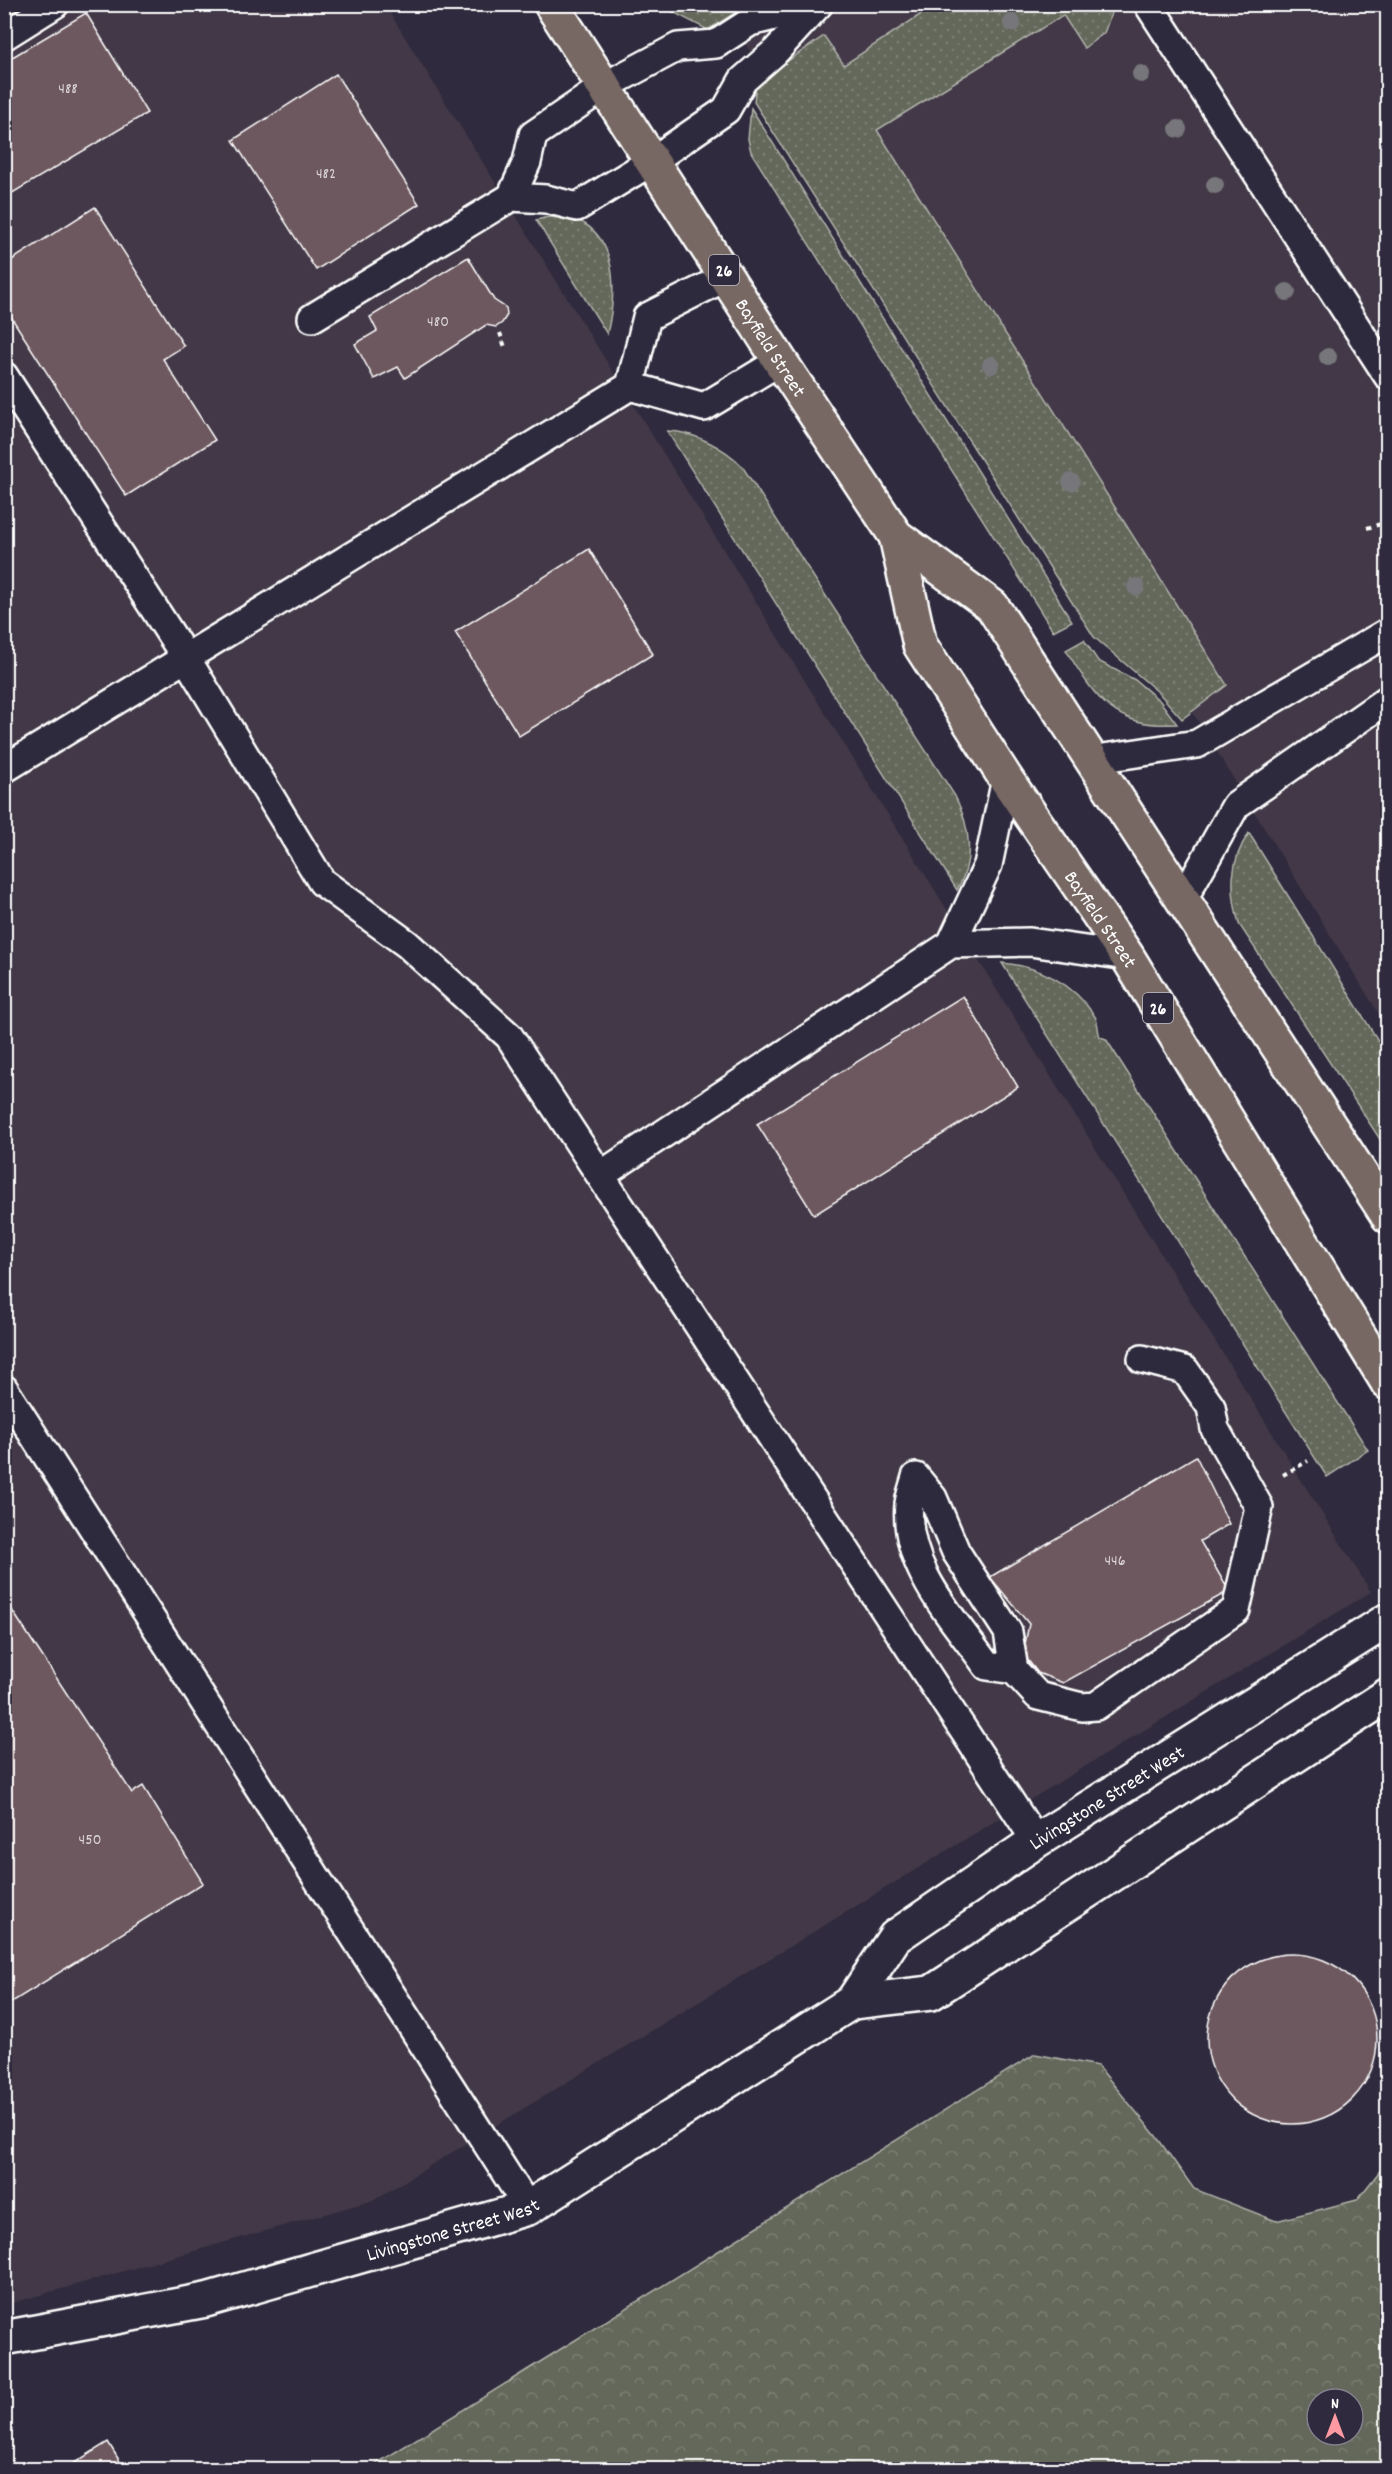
<svg xmlns="http://www.w3.org/2000/svg" width="1392" height="2474" viewBox="0 0 1392 2474" font-family="Dekko,sans-serif">
  <style>
    .built { fill: #423847 }
    .grass { fill: url(#grass-dots); stroke: #b2b4ac; stroke-width: 1.5 }
    .forest { fill: url(#forest-crowns); stroke: #b2b4ac; stroke-width: 1.5; fill-rule: evenodd }
    .building { fill: #6e585e; stroke: #fff; stroke-width: 1.5 }
    .lines { fill: none; stroke-linecap: round; stroke-linejoin: round }
    .service-casing { stroke: #fff; stroke-width: 32 }
    .tertiary-casing { stroke: #fff; stroke-width: 38 }
    .primary-casing { stroke: #fff; stroke-width: 38 }
    .path { stroke: #fff; stroke-width: 4; stroke-dasharray: 4.5 4.5; stroke-linecap: butt }
    .service { stroke: #2f2a3d; stroke-width: 27 }
    .tertiary { stroke: #2f2a3d; stroke-width: 33 }
    .primary { stroke: #776864; stroke-width: 33 }
    .tree { fill: #77767a }
    .labels { text-anchor: middle; stroke-width: 4.5; stroke-linejoin: round; paint-order: stroke }
    .number-label { font-size: 16px; fill: #dbd5d7 }
    .shield { fill: #2f2a3d; stroke: #c1bfc5; stroke-width: 1.5 }
    .shield-label { font-size: 18px; font-weight: bold; fill: #fff }
    .street-label { font-size: 20px; fill: #fff; stroke: #2f2a3d }
  </style>
  <defs>
    <pattern id="grass-dots" width="8" height="8" patternUnits="userSpaceOnUse" patternTransform="scale(1.5)"><rect width="8" height="8" fill="#64685a"/><path d="M2 2h.1M6 6h.1" fill="none" stroke="#7b7f73" stroke-width="1.8" stroke-linecap="round"/></pattern>
    <pattern id="forest-crowns" width="20" height="18" patternUnits="userSpaceOnUse" patternTransform="scale(1.5)"><rect width="20" height="18" fill="#64685a"/><path d="M2 6a3 3 0 1 1 6 0M12 15a3 3 0 1 1 6 0" fill="none" stroke="#7b7f73"/></pattern>
  </defs>
  <rect width="100%" height="100%" fill="#2f2a3d"/>
  <filter id="ink" filterUnits="userSpaceOnUse"><feTurbulence type="fractalNoise" baseFrequency=".0167" numOctaves="2"/><feDisplacementMap in="SourceGraphic" scale="12" xChannelSelector="R" yChannelSelector="G"/><feConvolveMatrix kernelMatrix="1 2 1 2 8 2 1 2 1" color-interpolation-filters="sRGB"/></filter>
  <g filter="url(#ink)">
    <path class="built" d="M 5,5 L 385,5 L 1371,1592 L 374,2200 L 5,2305 Z
      M 721,5 L 1387,5 L 1387,1027 L 1156,653 L 1102,616 Z"/>
    <path class="grass" d="M 664,5 L 747,5 L 708,30 L 667,9 Z
      M 935,5 L 1111,5 L 1113,8 L 1104,33 L 1084,48 L 1063,15 L 877,130 L 1227,685 L 1182,719 L 1158,692 L 1094,637 L 754,102 L 756,83 L 824,36 L 844,65 Z
      M 751,108 L 1072,621 L 1053,631 L 751,152 L 748,139 Z
      M 548,217 C 560,217 575,217 585,224 C 620,247 615,300 607,334 L 536,220 Z
      M 667,431 C 693,431 725,448 742,466 L 955,796 C 970,826 975,860 957,890 Z
      M 1084,640 L 1098,661 L 1135,680 L 1160,701 L 1177,724 C 1114,728 1097,700 1066,650 Z
      M 1249,833 L 1387,1055 L 1387,1150 L 1239,924 C 1230,891 1229,862 1249,833 Z
      M 1002,963 C 1039,966 1073,983 1094,1015 C 1099,1022 1097,1029 1100,1037 L 1106,1039 L 1368,1450 L 1327,1477 Z"/>
    <path class="forest" d="M 1035,2054 L 1098,2066 L 1156,2136 L 1194,2189 L 1276,2221 L 1357,2200 L 1387,2162 L 1387,2469 L 368,2469 ZM 1317,2399 L 1353,2399 L 1353,2435 L 1317,2435 Z"/>
    <path class="building" d="M 86,13 L 147,113 L 4,198 L 4,62 Z
      M 336,74 L 419,204 L 316,270 L 233,140 Z
      M 95,207 L 184,346 L 163,359 L 215,440 L 126,496 L 4,306 L 4,265 Z
      M 468,257 L 494,300 L 506,308 L 507,315 L 502,323 L 496,327 L 486,325 L 405,378 L 398,367 L 374,379 L 355,344 L 377,331 L 370,317 Z
      M 589,549 L 653,654 L 519,736 L 455,632 Z
      M 963,996 L 1018,1087 L 814,1215 L 757,1124 Z
      M 1196,1456 L 1229,1524 L 1200,1541 L 1229,1591 L 1063,1683 L 1038,1673 L 1023,1654 L 1029,1624 L 990,1577 Z
      M 4,1476 L 12,1488 L 4,1492 Z
      M 4,1598 L 132,1793 L 143,1786 L 203,1883 L 4,2007 Z
      M1207 2039a85 85 0 1 1 170 0a85 85 0 1 1-170 0Z
      M 108,2442 L 125,2470 L 63,2470 Z"/>
    <g class="lines">
      <g class="service-casing">
        <path id="service" d="M 1148,4 L 1388,376
          M 818,5 L 775,52 L 743,80 L 726,110 L 652,161 L 577,207 L 546,199 L 511,197 L 527,162 L 533,135 L 605,86 L 678,47 L 716,44 L 750,22 Z
          M 4,36 L 55,4
          M 312,318 L 511,197
          M 4,376 L 186,658 L 322,882 L 407,944 L 509,1036 L 1036,1841
          M 630,386 L 704,407 L 780,361
          M 1090,760 L 1197,744 L 1388,632
          M 4,769 L 630,386 L 647,317 L 728,276
          M 1182,901 L 1236,805 L 1388,699
          M 951,944 L 1030,942 L 1127,956
          M 601,1175 L 951,944 L 988,865 L 1006,779
          M 4,1389 L 528,2208
          M 916,1477 C 914,1485 910,1495 909,1504 C 903,1567 953,1618 987,1666 L 1014,1670 L 1038,1696 L 1082,1707 L 1096,1706 L 1236,1610 L 1259,1507 L 1215,1429 L 1211,1407 L 1185,1370 L 1142,1359
          M 916,1477 L 933,1498 L 956,1552 L 1008,1632 L 1014,1670"/>
      </g>
      <g class="tertiary-casing">
        <g id="tertiary">
          <path d="M 852,2002 L 931,1993 L 1388,1695"/>
          <path id="s1" d="M 4,2338 L 206,2300 L 528,2208 L 852,2002 L 895,1937 L 1036,1841 L 1388,1620"/>
        </g>
      </g>
      <g class="primary-casing">
        <g id="primary">
          <path id="s2" d="M 551,4 L 780,361 L 896,536 L 992,606 L 1388,1216"/>
          <path id="s3" d="M 896,536 L 920,645 L 1006,779 L 1127,956 L 1388,1383"/>
        </g>
      </g>
      <path class="path" d="M 500,333 L 506,350
        M 1367,528 L 1388,522
        M 1283,1475 L 1308,1461"/>
      <use href="#service" class="service"/>
      <use href="#tertiary" class="tertiary"/>
      <use href="#primary" class="primary"/>
    </g>
    <g class="tree">
      <circle cx="1012" cy="23" r="9"/>
      <circle cx="1141" cy="74" r="9"/>
      <circle cx="1178" cy="129" r="9"/>
      <circle cx="1215" cy="185" r="9"/>
      <circle cx="1287" cy="292" r="9"/>
      <circle cx="1328" cy="357" r="9"/>
      <circle cx="991" cy="365" r="9"/>
      <circle cx="1071" cy="482" r="9"/>
      <circle cx="1136" cy="587" r="9"/>
    </g>
  </g>
  <g class="labels">
    <g class="number-label">
      <text x="68" y="93">488</text>
      <text x="326" y="178">482</text>
      <text x="438" y="326">480</text>
      <text x="1115" y="1565">446</text>
      <text x="90" y="1844">450</text>
    </g>
    <g class="shield">
      <rect x="709" y="255" width="30" height="30" rx="4.5"/>
      <rect x="1143" y="993" width="30" height="30" rx="4.5"/>
    </g>
    <g class="shield-label">
      <text x="724" y="276">26</text>
      <text x="1158" y="1014">26</text>
    </g>
    <g class="street-label">
      <text dy="7" stroke="none"><textPath href="#s2" startOffset="408">Bayfield Street</textPath></text>
      <text dy="7" stroke="none"><textPath href="#s3" startOffset="440">Bayfield Street</textPath></text>
      <text dy="7" stroke="none"><textPath href="#s1" startOffset="1256">Livingstone Street West</textPath></text>
      <text dy="7" stroke="none"><textPath href="#s1" startOffset="462">Livingstone Street West</textPath></text>
    </g>
  </g>
  <rect width="1392" height="2474" fill="none" stroke="#2f2a3d" stroke-width="24"/>
  <rect x="12" y="12" width="1368" height="2450" fill="none" stroke="#fff" stroke-width="2" filter="url(#ink)"/>
  <g transform="translate(1335 2417)"><circle r="28" fill="#2f2a3d" stroke="#827f8b" stroke-width="1.5"/>
  <path d="M0-4.5L10 22L0 15L-10 22Z" fill="#ff9aa2"/>
  <text y="-9" font-size="16" font-weight="bold" text-anchor="middle" fill="#ffffff">N</text>
  </g>
</svg>
